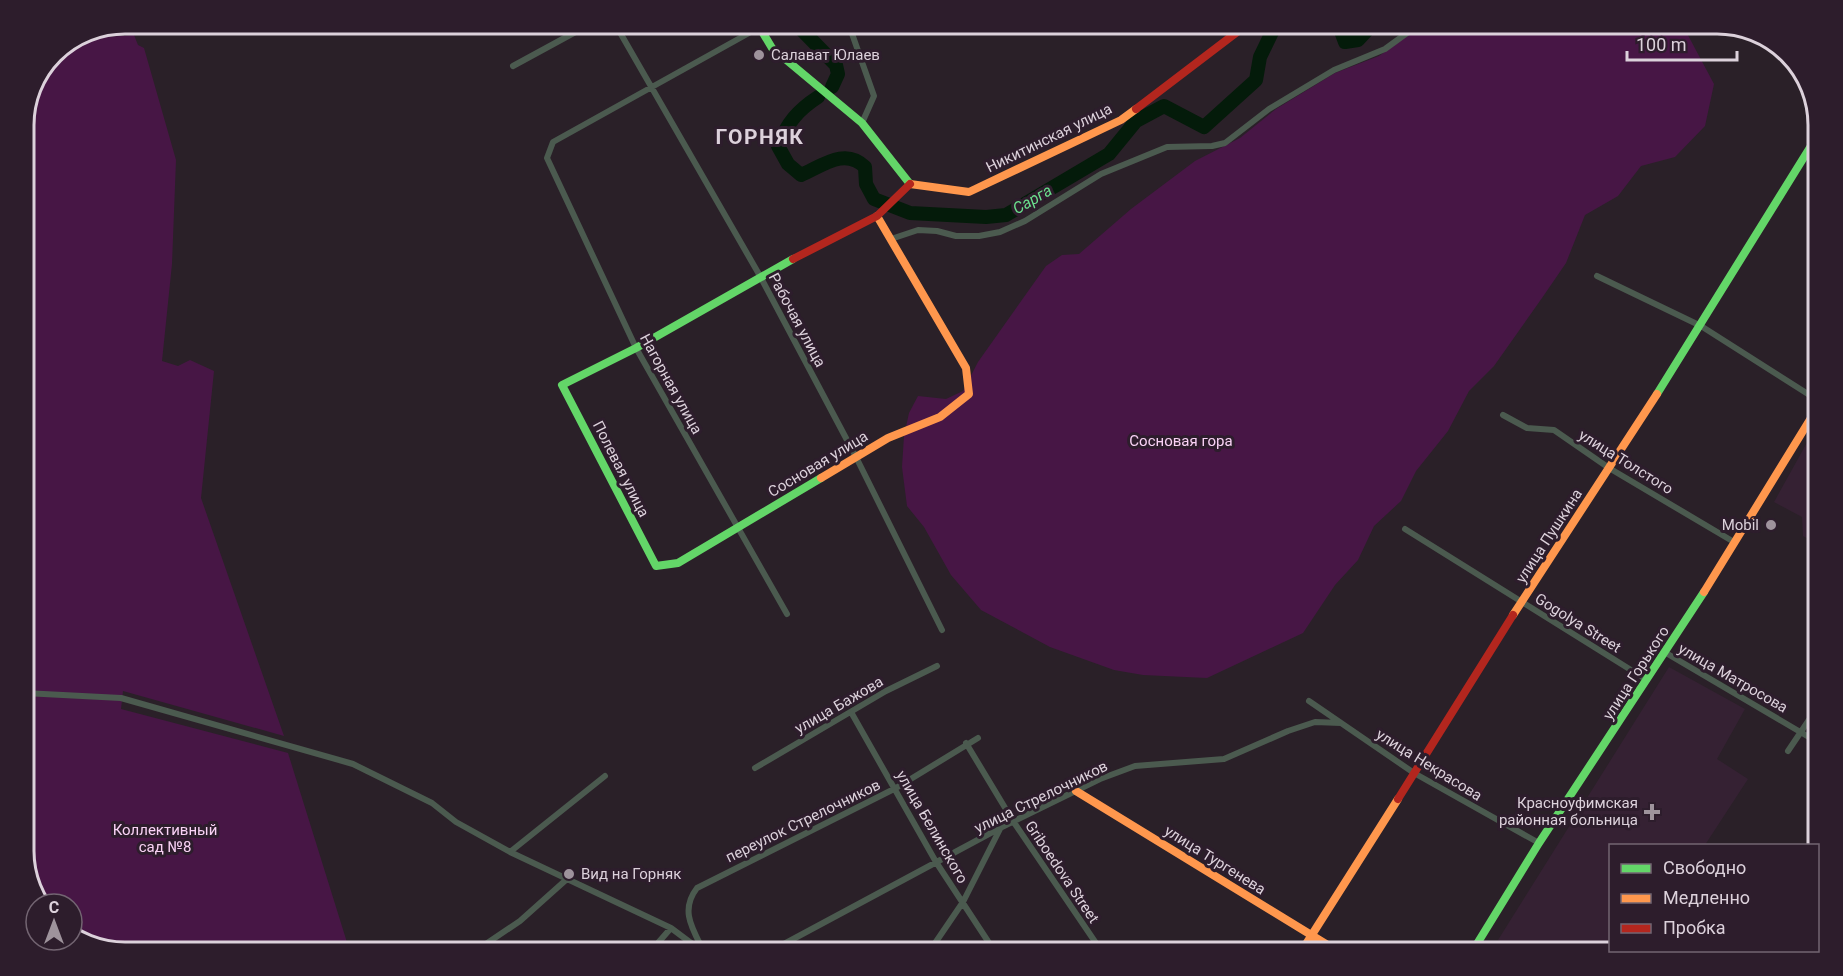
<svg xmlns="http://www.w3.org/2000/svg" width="1843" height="976" viewBox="0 0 1843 976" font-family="Roboto,sans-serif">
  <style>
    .built { fill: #352133 }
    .green { fill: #471645 }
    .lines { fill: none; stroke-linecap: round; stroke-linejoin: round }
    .river { stroke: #041b0a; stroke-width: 14 }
    .street { stroke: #4b5a4f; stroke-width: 6 }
    .fast { stroke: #63d668; stroke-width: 8 }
    .slow { stroke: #ff974d; stroke-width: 8 }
    .jam { stroke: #b3261e; stroke-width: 8 }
    .poi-dot { fill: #9e939c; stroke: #2d1d2c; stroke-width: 2 }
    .labels { text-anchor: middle; stroke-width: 6; stroke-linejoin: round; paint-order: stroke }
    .poi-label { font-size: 15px; fill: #dcd1db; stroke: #2d1d2c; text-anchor: start }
    .street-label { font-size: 15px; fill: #dcd1db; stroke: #2d1d2c }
    .park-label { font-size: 15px; fill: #f9d2f5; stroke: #2d1d2c }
    .water-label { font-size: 16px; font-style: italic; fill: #6bdf8d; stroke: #2d1d2c }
    .district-label { font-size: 21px; font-weight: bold; letter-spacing: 1.5px; fill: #dcd1db; stroke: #2d1d2c }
    .rim { fill: none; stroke: #dcd1db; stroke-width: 3 }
  </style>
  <rect width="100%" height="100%" fill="#2a2028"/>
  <path class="built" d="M 1819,421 L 1819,545 L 1803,536 L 1802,517 L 1774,502 Z
    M 1669,667 L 1745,709 L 1717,759 L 1748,779 L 1705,845 L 1610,846 L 1610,950 L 1616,952 L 1517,952 L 1498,940 Z"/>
  <path class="green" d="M 1682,24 L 1714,84 L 1705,126 L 1675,157 L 1641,166 L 1618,196 L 1585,215 L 1566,263 L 1542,298 L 1494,366 L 1469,391 L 1448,431 L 1416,471 L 1401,501 L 1374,526 L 1358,560 L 1335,585 L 1303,633 L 1207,678 L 1143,675 L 1114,670 L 1050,647 L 981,610 L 951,575 L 924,527 L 907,506 L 902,467 L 904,436 L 909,413 L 918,396 L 946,399 L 963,391 L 978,362 L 1046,266 L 1062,255 L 1079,254 L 1131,209 L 1195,161 L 1240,138 L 1276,109 L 1335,73 L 1379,56 L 1423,25 Z
    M 134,35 L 138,45 L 144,48 L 176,160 L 172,264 L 162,361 L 178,366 L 190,360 L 214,371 L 201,498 L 284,736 L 123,691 L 121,709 L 288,753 L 350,952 L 125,952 L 80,941 L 72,934 L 72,904 L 40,904 L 24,858 L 24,119 L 54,53 L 76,39 Z"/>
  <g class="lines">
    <path class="river" d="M 1339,26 L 1345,42 L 1358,40 L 1371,26
      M 800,28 L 836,65 L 838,74 L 832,87
      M 818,97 C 798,110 787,123 778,146 L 788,164 L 801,175 C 822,166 845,147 865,167 L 866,184 L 874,199 L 910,213 L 986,217 L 1006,215 L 1109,154 L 1136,121 L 1164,106 L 1204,127 L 1256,80 L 1260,57 L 1275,26"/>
    <path class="street" d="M 758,28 L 553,142 L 547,158 L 636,348 L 787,614
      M 850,28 L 874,96 L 862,123
      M 618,29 L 760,276 L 856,457 L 942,630
      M 513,66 L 581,29
      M 891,239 L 918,230 L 937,231 L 956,236 L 979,236 L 1000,232 L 1025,221 L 1101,174 L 1167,147 L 1212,146 L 1225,143 L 1269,109 L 1334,70 L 1385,49 L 1418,25
      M 1597,276 L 1701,326 L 1819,401
      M 1503,415 L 1527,428 L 1554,430 L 1609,468 L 1734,542
      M 1405,529 L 1647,680
      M 1666,653 L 1819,743
      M 24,693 L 121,698 L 353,764 L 432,803 L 456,822 L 510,852 L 671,928 L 703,952
      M 1309,701 L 1414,773 L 1539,843
      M 851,712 L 936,862 L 995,952
      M 966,743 L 1013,821 L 1102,952
      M 1788,751 L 1819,705
      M 755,768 L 886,691 L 937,666
      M 510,852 L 605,776
      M 703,950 C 692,928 680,910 697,888 L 896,788 L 978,738
      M 474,952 L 520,921 L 567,879
      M 650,952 L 671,928
      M 769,952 L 1000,828 L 1100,779 L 1135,766 L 1224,759 L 1288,731 L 1315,722 L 1341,723
      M 929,952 L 963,902 L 1000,829"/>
    <path class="fast" d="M 760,28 L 772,48 L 862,123 L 910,184
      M 793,259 L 636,348 L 562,385 L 656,566 L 678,563 L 821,478
      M 1657,394 L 1819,133
      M 1472,952 L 1539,843 L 1704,592"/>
    <path class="slow" d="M 910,184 L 969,192 L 1121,120 L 1136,109
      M 821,478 L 888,438 L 940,417 L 969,394 L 966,368 L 877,216
      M 1704,592 L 1819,405
      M 1513,615 L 1657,394
      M 1076,791 L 1339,952
      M 1301,952 L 1398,799"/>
    <path class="jam" d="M 1136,109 L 1245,26
      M 793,259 L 877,216 L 910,184
      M 1398,799 L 1513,615"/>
  </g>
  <g class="poi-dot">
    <circle cx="759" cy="55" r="6"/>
    <circle cx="1771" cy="525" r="6"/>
    <path d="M1649 803h6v6h6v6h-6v6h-6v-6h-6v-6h6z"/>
    <circle cx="569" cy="874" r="6"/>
  </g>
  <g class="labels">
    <g class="poi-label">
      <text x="771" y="60">Салават Юлаев</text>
      <text x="1759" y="530" text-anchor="end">Mobil</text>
      <text x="1638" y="808" text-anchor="end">Красноуфимская<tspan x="1638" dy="17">районная больница</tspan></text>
      <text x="581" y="879">Вид на Горняк</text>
    </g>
    <g class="street-label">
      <text transform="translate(1049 138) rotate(-26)" y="5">Никитинская улица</text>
      <text transform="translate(797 320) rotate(62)" y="5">Рабочая улица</text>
      <text transform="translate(671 384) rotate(61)" y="5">Нагорная улица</text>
      <text transform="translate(1626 462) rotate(32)" y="5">улица Толстого</text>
      <text transform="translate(818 464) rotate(-31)" y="5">Сосновая улица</text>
      <text transform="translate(621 469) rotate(63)" y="5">Полевая улица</text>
      <text transform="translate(1549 536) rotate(-57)" y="5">улица Пушкина</text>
      <text transform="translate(1578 623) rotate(32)" y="5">Gogolya Street</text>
      <text transform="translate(1636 673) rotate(-57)" y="5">улица Горького</text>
      <text transform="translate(1733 678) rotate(30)" y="5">улица Матросова</text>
      <text transform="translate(839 705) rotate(-30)" y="5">улица Бажова</text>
      <text transform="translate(1429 765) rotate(32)" y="5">улица Некрасова</text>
      <text transform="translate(1041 797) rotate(-26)" y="5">улица Стрелочников</text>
      <text transform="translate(803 821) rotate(-26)" y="5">переулок Стрелочников</text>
      <text transform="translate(932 827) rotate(60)" y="5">улица Белинского</text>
      <text transform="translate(1215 860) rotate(32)" y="5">улица Тургенева</text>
      <text transform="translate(1062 872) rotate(56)" y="5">Griboedova Street</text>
    </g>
    <g class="park-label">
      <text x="1181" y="446">Сосновая гора</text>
      <text x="165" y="835">Коллективный<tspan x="165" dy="17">сад №8</tspan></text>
    </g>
    <g class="water-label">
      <text transform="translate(1032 199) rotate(-30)" y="6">Сарга</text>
    </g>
    <g class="district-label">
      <text x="760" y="144">ГОРНЯК</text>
    </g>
  </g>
  <path d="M0 0H1843V976H0ZM125 34H1717A91 91 0 0 1 1808 125V851A91 91 0 0 1 1717 942H125A91 91 0 0 1 34 851V125A91 91 0 0 1 125 34Z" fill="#2d1d2c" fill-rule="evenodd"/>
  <path class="rim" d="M125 34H1717A91 91 0 0 1 1808 125V851A91 91 0 0 1 1717 942H125A91 91 0 0 1 34 851V125A91 91 0 0 1 125 34Z"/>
  <rect x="1609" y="844" width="210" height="108" fill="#2d1d2c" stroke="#736572" stroke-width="1.5"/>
  <rect x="1621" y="864" width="30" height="9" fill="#63d668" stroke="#736572" stroke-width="1.5"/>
  <text x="1663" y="874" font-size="18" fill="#dcd1db">Свободно</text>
  <rect x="1621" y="894" width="30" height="9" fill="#ff974d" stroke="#736572" stroke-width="1.5"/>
  <text x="1663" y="904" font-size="18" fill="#dcd1db">Медленно</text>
  <rect x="1621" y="924" width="30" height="9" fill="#b3261e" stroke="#736572" stroke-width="1.5"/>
  <text x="1663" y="934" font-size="18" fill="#dcd1db">Пробка</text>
  <g transform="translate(54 922)"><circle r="28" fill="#2d1d2c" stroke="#736572" stroke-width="1.5"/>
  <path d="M0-4.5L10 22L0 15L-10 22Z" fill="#9e939c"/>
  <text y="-9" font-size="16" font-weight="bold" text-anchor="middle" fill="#dcd1db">С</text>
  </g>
  <path d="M1627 51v9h110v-9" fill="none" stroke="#dcd1db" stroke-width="3"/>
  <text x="1636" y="51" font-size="18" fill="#dcd1db" stroke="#2d1d2c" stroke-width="4.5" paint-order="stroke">100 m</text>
</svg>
